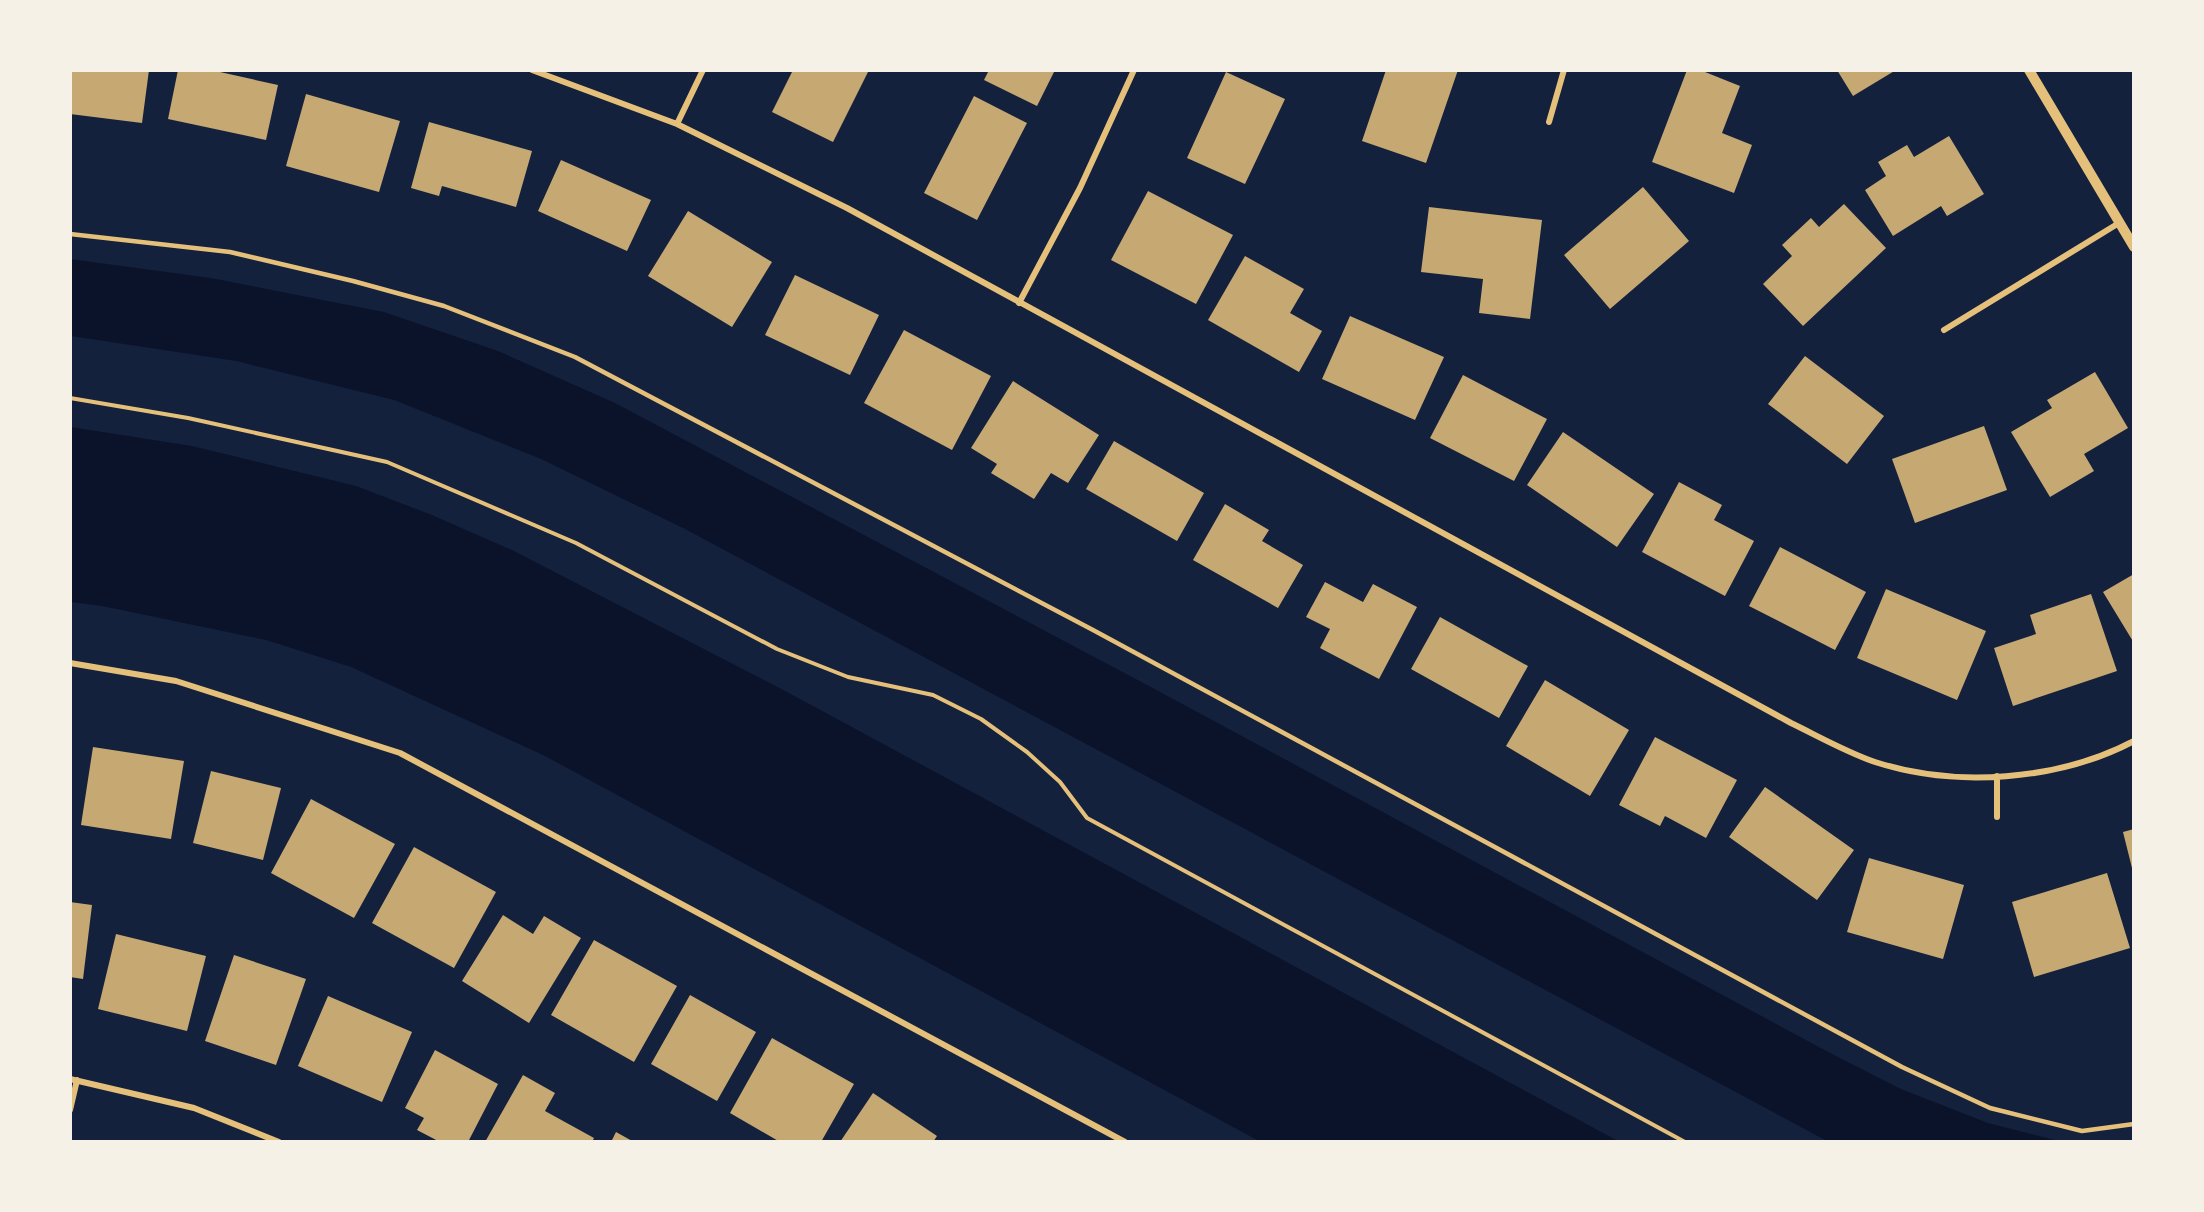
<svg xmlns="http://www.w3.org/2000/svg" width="2204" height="1212" viewBox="0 0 2204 1212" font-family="'Alegreya Sans',sans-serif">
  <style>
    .water { fill: #0b132b }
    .building { fill: #c6a872 }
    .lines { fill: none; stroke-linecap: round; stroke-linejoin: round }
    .path { stroke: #e5c07b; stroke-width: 4 }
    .service { stroke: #e5c07b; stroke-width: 4.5 }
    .minor { stroke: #e5c07b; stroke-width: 6 }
    .tertiary { stroke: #e5c07b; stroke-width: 10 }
  </style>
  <rect width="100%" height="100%" fill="#14213d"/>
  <path class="water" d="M 70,259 L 211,278 L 384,312 L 498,351 L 615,403 L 1149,686 L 1832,1054 L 1901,1089 L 1988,1123 L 2059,1141 L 1827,1141 L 685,529 L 541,459 L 394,400 L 236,361 L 71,336 Z
    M 71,427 L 192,446 L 356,486 L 432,515 L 512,550 L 789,693 L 1618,1141 L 1259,1141 L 543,755 L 351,667 L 266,640 L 102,606 L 71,602 Z"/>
  <path class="building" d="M 70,70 L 149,70 L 142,123 L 70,114 Z
    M 178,70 L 211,70 L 278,85 L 266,140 L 168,119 Z
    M 793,70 L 869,70 L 833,142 L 772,112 Z
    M 989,70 L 1055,70 L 1037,106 L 984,80 Z
    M 1386,70 L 1458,70 L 1426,163 L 1362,141 Z
    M 1687,70 L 1700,70 L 1740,86 L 1722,133 L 1752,145 L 1734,193 L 1652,162 Z
    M 1837,70 L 1896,70 L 1853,96 Z
    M 1226,72 L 1285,99 L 1245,184 L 1187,158 Z
    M 306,94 L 400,121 L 379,192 L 286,166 Z
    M 974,96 L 1027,123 L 977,220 L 924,193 Z
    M 429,122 L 532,151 L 516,207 L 442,186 L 439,196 L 411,188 Z
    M 1949,136 L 1984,194 L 1947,216 L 1941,206 L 1893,236 L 1865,190 L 1886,176 L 1878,162 L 1907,145 L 1914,157 Z
    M 561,160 L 651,200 L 627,251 L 538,211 Z
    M 1643,187 L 1689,241 L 1610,309 L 1564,255 Z
    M 1148,191 L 1233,235 L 1196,304 L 1111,260 Z
    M 1844,204 L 1886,248 L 1803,326 L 1763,284 L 1792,256 L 1782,245 L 1811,218 L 1819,227 Z
    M 1429,207 L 1542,220 L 1530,319 L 1479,313 L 1483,279 L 1421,272 Z
    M 688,211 L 772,262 L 732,327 L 648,276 Z
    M 1245,256 L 1304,289 L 1290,313 L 1322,331 L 1299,372 L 1208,320 Z
    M 795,275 L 879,315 L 850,375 L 765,335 Z
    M 1350,316 L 1444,357 L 1415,420 L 1322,379 Z
    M 904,330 L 991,376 L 952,450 L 864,403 Z
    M 1805,356 L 1884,416 L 1847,464 L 1768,404 Z
    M 2095,372 L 2128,428 L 2084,454 L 2094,471 L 2050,497 L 2011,432 L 2052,408 L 2047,400 Z
    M 1463,375 L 1547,419 L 1514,481 L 1430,438 Z
    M 1013,381 L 1099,435 L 1068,483 L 1051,473 L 1034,499 L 991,473 L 997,464 L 971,448 Z
    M 1984,426 L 2007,490 L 1915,523 L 1892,459 Z
    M 1563,432 L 1654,494 L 1617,547 L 1527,485 Z
    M 1114,441 L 1204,493 L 1177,541 L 1086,489 Z
    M 1679,482 L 1722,505 L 1714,520 L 1754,541 L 1725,596 L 1642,552 Z
    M 1225,504 L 1269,530 L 1262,541 L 1303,565 L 1278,608 L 1193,560 Z
    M 1780,547 L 1866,592 L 1835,650 L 1749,606 Z
    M 2134,574 L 2134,643 L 2103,592 Z
    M 1325,582 L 1363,602 L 1373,584 L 1417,607 L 1379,679 L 1320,648 L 1330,629 L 1306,617 Z
    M 1886,589 L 1986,631 L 1957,700 L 1857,658 Z
    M 2091,594 L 2117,671 L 2013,706 L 1994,648 L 2036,634 L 2030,615 Z
    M 1440,617 L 1528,666 L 1499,718 L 1411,669 Z
    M 1545,680 L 1629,730 L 1590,796 L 1506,746 Z
    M 1655,737 L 1737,780 L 1706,838 L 1665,816 L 1660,826 L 1619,805 Z
    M 93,747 L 184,761 L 171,839 L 81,825 Z
    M 211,771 L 281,788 L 263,860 L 193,843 Z
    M 1765,787 L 1854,850 L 1817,900 L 1729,837 Z
    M 311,799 L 395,844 L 354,918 L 271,873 Z
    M 2134,829 L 2134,872 L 2133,872 L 2123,832 Z
    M 414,847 L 496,892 L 454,968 L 372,923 Z
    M 1869,858 L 1964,885 L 1943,959 L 1847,932 Z
    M 2107,873 L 2130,948 L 2034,977 L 2012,902 Z
    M 70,902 L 92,905 L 83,979 L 70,977 Z
    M 503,915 L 533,934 L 544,916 L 581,938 L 529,1023 L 462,981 Z
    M 116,934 L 206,956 L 187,1031 L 98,1009 Z
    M 594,940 L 677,986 L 634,1062 L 551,1015 Z
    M 234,955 L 306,979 L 276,1065 L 205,1041 Z
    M 690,995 L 756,1032 L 717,1101 L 651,1064 Z
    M 328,996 L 412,1032 L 382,1102 L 298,1066 Z
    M 772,1038 L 854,1084 L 821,1142 L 780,1142 L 730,1113 Z
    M 435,1050 L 498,1084 L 468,1142 L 440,1142 L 417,1130 L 424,1118 L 405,1108 Z
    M 523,1075 L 555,1093 L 545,1111 L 594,1138 L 592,1142 L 485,1142 Z
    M 873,1093 L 937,1136 L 933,1142 L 840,1142 Z
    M 616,1132 L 634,1142 L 611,1142 Z"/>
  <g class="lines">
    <path class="path" d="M 70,398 L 188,418 L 387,462 L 576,543 L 777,649 L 848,677 L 933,695 L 981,719 L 1027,752 L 1060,782 L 1087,818 L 1685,1142"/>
    <path class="service" d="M 70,234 L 230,252 L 353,281 L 444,306 L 575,357 L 1093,630 L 1902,1067 L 1990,1108 L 2082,1131 L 2134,1124"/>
    <path class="minor" d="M 532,70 L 677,124 L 847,208 L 1791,723 C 1818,736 1846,752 1875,762 C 1955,788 2058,781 2134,741
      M 1549,122 L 1564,70
      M 677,124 L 703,70
      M 1019,303 L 1080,188 L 1134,70
      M 1944,330 L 2119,223
      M 70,663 L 176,681 L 400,753 L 1125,1142
      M 1997,817 L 1997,776
      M 70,1079 L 194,1108 L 279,1142
      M 70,1110 L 77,1080"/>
    <path class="tertiary" d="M 2029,70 L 2134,247"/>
  </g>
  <rect width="2204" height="1212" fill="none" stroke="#f6f1e7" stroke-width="144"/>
</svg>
